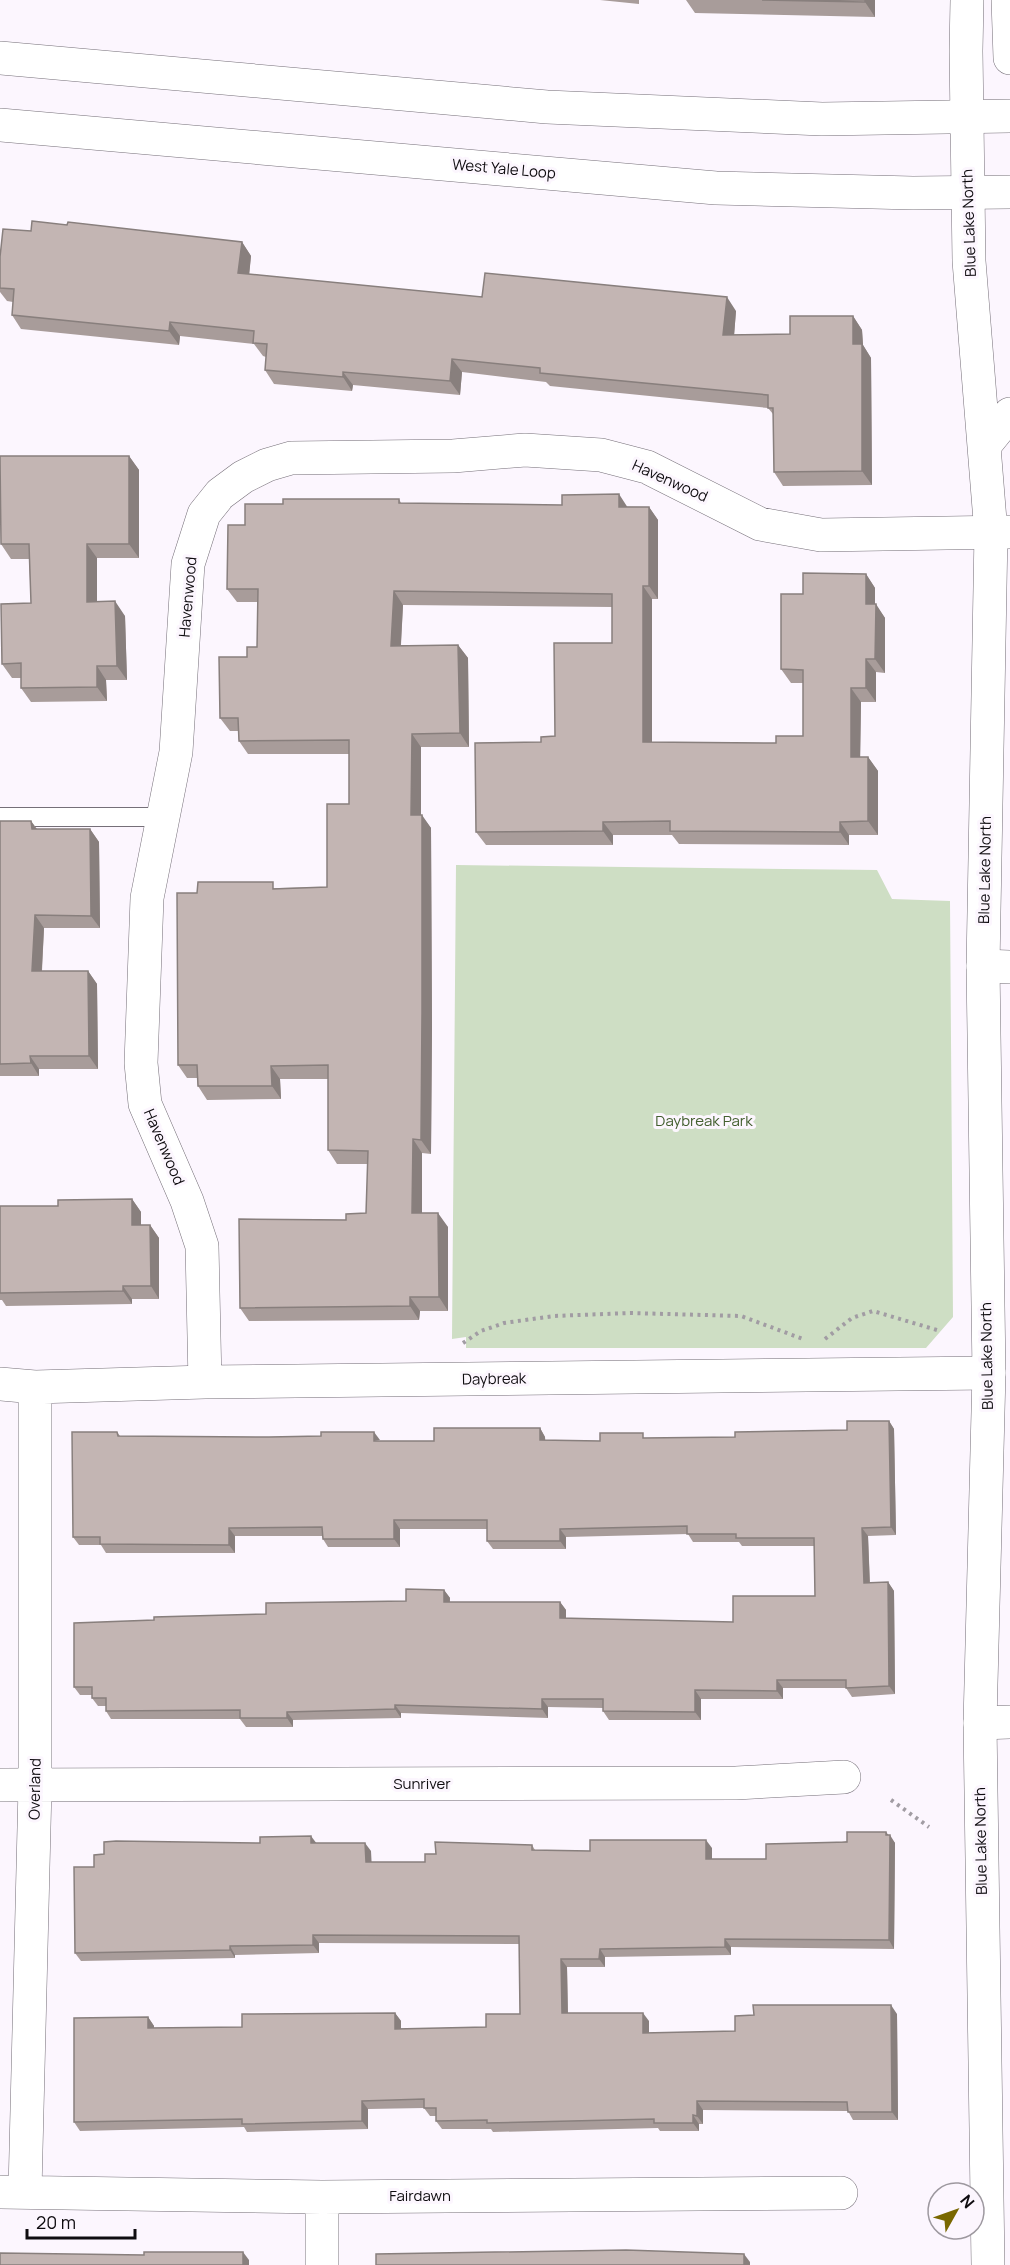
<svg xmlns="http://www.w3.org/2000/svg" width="1010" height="2265" viewBox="0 0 1010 2265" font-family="Manrope,sans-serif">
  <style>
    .green { fill: #cedec4 }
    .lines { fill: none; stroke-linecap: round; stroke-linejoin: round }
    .service-casing { stroke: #756f78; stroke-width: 20 }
    .minor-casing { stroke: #756f78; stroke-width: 34 }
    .tertiary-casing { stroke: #756f78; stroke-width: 34 }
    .secondary-casing { stroke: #756f78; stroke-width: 34 }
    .path { stroke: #a19ca3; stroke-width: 4; stroke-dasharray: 3 4.5; stroke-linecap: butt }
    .service { stroke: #fff; stroke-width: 18 }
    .minor { stroke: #fff; stroke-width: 33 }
    .tertiary { stroke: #fff; stroke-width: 33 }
    .secondary { stroke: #fff; stroke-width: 33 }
    .wall { fill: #a89c9a }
    .shaded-wall { fill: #887f7d }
    .building { fill: #c3b5b3; stroke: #887f7d; stroke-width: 1.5 }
    .labels { text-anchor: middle; stroke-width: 6; stroke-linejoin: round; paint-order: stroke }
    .street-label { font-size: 15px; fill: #0f0c10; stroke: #fcf6fe }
    .park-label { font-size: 15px; fill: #435f2f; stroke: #fcf6fe }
  </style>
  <rect width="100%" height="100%" fill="#fcf6fe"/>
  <path class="green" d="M 456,865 L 877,870 L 892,899 L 950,901 L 953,1317 L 926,1348 L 466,1348 L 466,1337 L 452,1339 Z"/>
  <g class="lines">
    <g class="service-casing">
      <path id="service" d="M 0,817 L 165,817"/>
    </g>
    <g class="minor-casing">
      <path id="minor" d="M 983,966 L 1010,967
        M 205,1382 L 202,1246 L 187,1201 L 145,1104 L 141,1063 L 147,898 L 176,752 L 188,564 L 204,514 L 220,494 L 243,477 L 267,465 L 291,458 L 453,456 L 525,450 L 601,455 L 647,467 L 760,524 L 821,535 L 1010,532
        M 0,1384 L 35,1387 L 205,1382 L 989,1373
        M 980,1723 L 1010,1722
        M 0,1785 L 736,1783 L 844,1777
        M 25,2191 L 35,1787 L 35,1387
        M 0,2192 L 322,2197 L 841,2193
        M 322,2197 L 322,2265"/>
    </g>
    <g class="tertiary-casing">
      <path id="tertiary" d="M 967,0 L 966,51 L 969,261 L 991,533 L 983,966 L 989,1373 L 980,1723 L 988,2265
        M 1008,0 L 1010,58
        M 984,446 L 1010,414"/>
    </g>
    <g class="secondary-casing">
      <path id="secondary" d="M 0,58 L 547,107 L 822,119 L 1010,116
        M 0,125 L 716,188 L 913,193 L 1010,192"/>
    </g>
    <path class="path" d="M 825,1339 L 852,1318 L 873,1311 L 937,1330
      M 463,1343 L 481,1331 L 504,1323 L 554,1316 L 630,1313 L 741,1316 L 803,1339
      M 891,1800 L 929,1827"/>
    <use href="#service" class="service"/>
    <use href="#minor" class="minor"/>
    <use href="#tertiary" class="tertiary"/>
    <use href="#secondary" class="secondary"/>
  </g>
  <path class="wall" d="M 600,0 L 639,0 L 639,4 Z
    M 686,0 L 875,0 L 875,17 L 695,13 Z
    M 31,231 L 242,242 L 251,256 L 249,274 L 482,297 L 736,311 L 734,335 L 790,334 L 853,316 L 862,330 L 863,345 L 871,358 L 872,485 L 783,486 L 774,472 L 773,414 L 768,408 L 550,386 L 546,382 L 462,372 L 460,395 L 353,385 L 352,391 L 274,384 L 265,370 L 266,357 L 263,356 L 254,344 L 180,336 L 179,345 L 21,329 L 12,315 L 13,302 L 7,301 L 0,292 L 0,257 Z
    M 129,456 L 139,470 L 139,558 L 97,558 L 97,602 L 125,616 L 127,680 L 106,680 L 107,701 L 31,702 L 21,688 L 21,678 L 12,678 L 2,664 L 31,603 L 29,559 L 11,559 L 1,544 Z
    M 399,499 L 401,503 L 649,507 L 658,520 L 658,599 L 652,599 L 652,742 L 776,743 L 803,736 L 803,683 L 791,683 L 781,669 L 803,594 L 866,574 L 875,588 L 875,604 L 885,618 L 885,673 L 876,672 L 876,702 L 861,702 L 860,757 L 868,757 L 878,771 L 878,835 L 849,835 L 849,845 L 679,844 L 672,835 L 613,835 L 613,845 L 486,845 L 476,832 L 541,742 L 555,736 L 612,643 L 612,607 L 403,605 L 401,645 L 458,645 L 468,658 L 469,747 L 421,747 L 421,815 L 431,828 L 432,1027 L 431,1154 L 422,1153 L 422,1213 L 448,1227 L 448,1311 L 420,1311 L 419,1320 L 249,1321 L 240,1308 L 346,1220 L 366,1213 L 368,1164 L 337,1164 L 328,1150 L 328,1079 L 280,1079 L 281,1099 L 207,1100 L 198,1086 L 197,1078 L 187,1078 L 178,1065 L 197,893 L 278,888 L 327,887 L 349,804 L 349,754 L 248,754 L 239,741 L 238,731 L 230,731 L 220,718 L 247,657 L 257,647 L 258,602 L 237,602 L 227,589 L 245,525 L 283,504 Z
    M 0,821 L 31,821 L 37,829 L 90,829 L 99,842 L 100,928 L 44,928 L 42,971 L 88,971 L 97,984 L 98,1069 L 39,1069 L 39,1076 L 0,1076 Z
    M 132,1199 L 141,1212 L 141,1225 L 150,1225 L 159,1238 L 159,1299 L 132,1299 L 132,1304 L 6,1306 L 2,1300 L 0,1300 L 0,1206 L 58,1206 Z
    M 889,1421 L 894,1429 L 896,1535 L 868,1536 L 870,1583 L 888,1582 L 894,1591 L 895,1694 L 852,1697 L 846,1688 L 783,1688 L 783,1699 L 701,1699 L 701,1720 L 609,1720 L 603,1711 L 603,1708 L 548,1707 L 548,1718 L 401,1713 L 401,1718 L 293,1720 L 293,1727 L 246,1727 L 240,1719 L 111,1719 L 106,1711 L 106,1706 L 98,1706 L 92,1698 L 92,1695 L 80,1695 L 74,1687 L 154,1620 L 266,1614 L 406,1601 L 444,1590 L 450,1598 L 450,1602 L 560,1602 L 566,1610 L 566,1618 L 733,1622 L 815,1596 L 814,1546 L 742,1546 L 739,1542 L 693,1542 L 688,1534 L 566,1537 L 566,1549 L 493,1549 L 487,1541 L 487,1529 L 400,1529 L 400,1547 L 328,1547 L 323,1539 L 323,1536 L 235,1536 L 235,1553 L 106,1553 L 101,1545 L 79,1545 L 73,1537 L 117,1432 L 120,1436 L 380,1441 L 434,1441 L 540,1428 L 545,1437 L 545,1440 L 600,1441 L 646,1438 L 735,1437 L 847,1430 Z
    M 886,1832 L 895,1843 L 894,1949 L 731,1947 L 731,1955 L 605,1957 L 605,1967 L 567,1967 L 568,2013 L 649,2021 L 649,2033 L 735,2031 L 897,2014 L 898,2120 L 853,2120 L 848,2111 L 703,2110 L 703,2124 L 699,2124 L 699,2131 L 660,2131 L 658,2128 L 493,2132 L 491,2129 L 442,2129 L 436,2121 L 436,2116 L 430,2116 L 424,2108 L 368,2109 L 368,2129 L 247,2132 L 244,2127 L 80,2131 L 74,2122 L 148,2017 L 154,2026 L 154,2028 L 242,2027 L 395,2013 L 401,2021 L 401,2029 L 486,2027 L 520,2014 L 519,1944 L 319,1943 L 319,1953 L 235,1955 L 235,1958 L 81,1961 L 75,1953 L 94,1867 L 260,1843 L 316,1843 L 371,1851 L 371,1862 L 425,1862 L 436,1854 L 532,1845 L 535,1850 L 590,1851 L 712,1848 L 712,1859 L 766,1859 Z"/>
  <path class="shaded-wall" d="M 865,0 L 875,0 L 875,17 L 865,2 Z
    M 242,242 L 251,256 L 248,287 L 238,273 Z
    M 727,297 L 736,311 L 733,349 L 723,335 Z
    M 853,316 L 862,330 L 863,345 L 871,358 L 872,485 L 862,471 L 853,344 Z
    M 170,322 L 180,336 L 179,345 L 169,331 Z
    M 452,359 L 462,372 L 460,395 L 450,381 Z
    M 343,372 L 353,385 L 352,391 L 343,377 Z
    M 129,456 L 139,470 L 139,558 L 129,544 Z
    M 619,494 L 628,508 L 619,507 Z
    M 649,507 L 658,520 L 658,599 L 649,586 Z
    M 87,544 L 97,558 L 97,616 L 87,602 Z
    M 866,574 L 875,588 L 875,617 L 866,604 Z
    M 643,586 L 652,599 L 652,755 L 643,742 Z
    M 394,591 L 403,605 L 400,659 L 391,646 Z
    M 115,601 L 125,616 L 127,680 L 117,666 Z
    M 876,604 L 885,618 L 885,673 L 875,659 Z
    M 458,645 L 468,658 L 469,747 L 460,733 Z
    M 866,659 L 876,672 L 876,702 L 866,688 Z
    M 97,666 L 106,680 L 107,701 L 97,687 Z
    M 851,688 L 861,702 L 860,770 L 851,757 Z
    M 412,734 L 421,747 L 421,828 L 411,815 Z
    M 868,757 L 878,771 L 878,835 L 868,821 Z
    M 422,815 L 431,828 L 432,1027 L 431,1154 L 421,1140 Z
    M 31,821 L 40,834 L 32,829 Z
    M 603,822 L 613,835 L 613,845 L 603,831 Z
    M 840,822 L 849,835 L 849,845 L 840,832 Z
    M 90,829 L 99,842 L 100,928 L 91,916 Z
    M 35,915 L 44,928 L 41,984 L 32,971 Z
    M 88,971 L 97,984 L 98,1069 L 89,1056 Z
    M 30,1056 L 39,1069 L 39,1076 L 31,1063 Z
    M 271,1066 L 280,1079 L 281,1099 L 272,1086 Z
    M 413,1139 L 422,1153 L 422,1227 L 412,1213 Z
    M 132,1199 L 141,1212 L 141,1238 L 132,1225 Z
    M 438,1213 L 448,1227 L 448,1311 L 439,1297 Z
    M 150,1225 L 159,1238 L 159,1299 L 151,1286 Z
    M 123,1286 L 132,1299 L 132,1304 L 123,1291 Z
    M 410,1297 L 420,1311 L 419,1320 L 410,1306 Z
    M 889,1421 L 894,1429 L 896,1535 L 891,1527 Z
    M 540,1428 L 545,1437 L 546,1448 L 540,1440 Z
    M 374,1432 L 380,1440 L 374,1441 Z
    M 394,1520 L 400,1529 L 400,1547 L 394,1539 Z
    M 229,1528 L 235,1536 L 235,1553 L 229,1545 Z
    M 862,1528 L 868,1536 L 870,1591 L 864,1583 Z
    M 560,1529 L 566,1537 L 566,1549 L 560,1541 Z
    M 888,1582 L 894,1591 L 895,1694 L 889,1686 Z
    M 444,1590 L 450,1598 L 449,1611 L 444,1602 Z
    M 560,1602 L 566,1610 L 566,1626 L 560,1618 Z
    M 777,1680 L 783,1688 L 783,1699 L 777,1691 Z
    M 695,1690 L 701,1699 L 701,1720 L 695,1712 Z
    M 542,1699 L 548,1707 L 548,1718 L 542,1709 Z
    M 395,1705 L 401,1713 L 401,1718 L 395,1709 Z
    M 287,1712 L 293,1720 L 293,1727 L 287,1718 Z
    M 886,1832 L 890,1838 L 890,1835 L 895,1843 L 894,1949 L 889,1940 Z
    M 311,1836 L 317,1844 L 311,1843 Z
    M 706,1840 L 712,1848 L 712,1867 L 706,1859 Z
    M 365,1843 L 371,1851 L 372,1870 L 366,1862 Z
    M 313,1935 L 319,1943 L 319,1953 L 313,1945 Z
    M 725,1939 L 731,1947 L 731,1955 L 725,1947 Z
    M 230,1946 L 235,1955 L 235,1958 L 230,1950 Z
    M 600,1949 L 605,1957 L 605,1967 L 599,1959 Z
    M 561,1959 L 567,1967 L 568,2022 L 562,2013 Z
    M 891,2005 L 897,2014 L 898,2120 L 892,2112 Z
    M 395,2013 L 401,2021 L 401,2037 L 395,2029 Z
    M 643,2013 L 649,2021 L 649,2041 L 643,2033 Z
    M 148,2017 L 154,2026 L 154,2036 L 148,2028 Z
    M 362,2101 L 368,2109 L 368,2129 L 362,2121 Z
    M 697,2101 L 703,2110 L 703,2124 L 697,2116 Z
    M 693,2115 L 699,2124 L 699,2131 L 693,2123 Z
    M 243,2252 L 249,2260 L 249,2265 L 243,2265 Z
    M 744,2254 L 750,2262 L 750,2265 L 744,2265 Z"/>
  <path class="building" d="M 762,0 L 865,0 L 865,2 Z
    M 32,221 L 67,225 L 68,222 L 242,242 L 238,273 L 482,297 L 485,273 L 727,297 L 723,335 L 790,334 L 790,316 L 853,316 L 853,344 L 862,344 L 862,471 L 774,472 L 773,408 L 768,408 L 768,395 L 540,373 L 540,368 L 452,359 L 450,381 L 343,372 L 343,377 L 265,370 L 267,344 L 253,343 L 254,331 L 170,322 L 169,331 L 12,315 L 14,289 L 0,288 L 0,257 L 3,229 L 31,231 Z
    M 0,456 L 129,456 L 129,544 L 87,544 L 87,602 L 115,601 L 117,666 L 97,666 L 97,687 L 21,688 L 21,663 L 2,664 L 1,604 L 31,603 L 29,544 L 1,544 Z
    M 619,494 L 619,507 L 649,507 L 649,586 L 643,586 L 643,742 L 776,743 L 776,736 L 803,736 L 803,670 L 781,669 L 781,594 L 803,594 L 803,573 L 866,574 L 866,604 L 876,604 L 875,659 L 866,659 L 866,688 L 851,688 L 851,757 L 868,757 L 868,821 L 840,822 L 840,832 L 670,831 L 670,821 L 603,822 L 603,831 L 476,832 L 475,743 L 541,742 L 541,737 L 555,736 L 554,643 L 612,643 L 612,594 L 394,591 L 391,646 L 458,645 L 460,733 L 412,734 L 411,815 L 422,815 L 422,1013 L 421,1140 L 413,1139 L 412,1213 L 438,1213 L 439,1297 L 410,1297 L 410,1306 L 240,1308 L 239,1219 L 346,1220 L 346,1214 L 366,1213 L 368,1151 L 328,1150 L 328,1065 L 271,1066 L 272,1086 L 198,1086 L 197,1065 L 178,1065 L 177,893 L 197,893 L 198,882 L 273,882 L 273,889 L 327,887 L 327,804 L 349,804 L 349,740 L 239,741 L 238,718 L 220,718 L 219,657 L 247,657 L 247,647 L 257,647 L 258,589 L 227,589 L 228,525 L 245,525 L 245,504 L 283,504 L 283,499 L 399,499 L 399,503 L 562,505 L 562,495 Z
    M 0,821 L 31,821 L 32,829 L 90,829 L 91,916 L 35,915 L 32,971 L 88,971 L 89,1056 L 30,1056 L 31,1063 L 0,1064 Z
    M 132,1199 L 132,1225 L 150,1225 L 151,1286 L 123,1286 L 123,1291 L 0,1293 L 0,1206 L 58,1206 L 58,1200 Z
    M 847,1421 L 889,1421 L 891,1527 L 862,1528 L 864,1583 L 888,1582 L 889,1686 L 846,1688 L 846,1680 L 777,1680 L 777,1691 L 695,1690 L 695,1712 L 603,1711 L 603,1699 L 542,1699 L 542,1709 L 395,1705 L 395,1709 L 287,1712 L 287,1718 L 240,1718 L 240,1710 L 106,1711 L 106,1698 L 92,1698 L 92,1687 L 74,1687 L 74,1623 L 154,1620 L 154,1617 L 266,1614 L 266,1603 L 406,1601 L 406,1589 L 444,1590 L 444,1602 L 560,1602 L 560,1618 L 733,1622 L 733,1596 L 815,1596 L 814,1538 L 736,1538 L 736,1534 L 687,1534 L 687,1526 L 560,1529 L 560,1541 L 487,1541 L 487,1520 L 394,1520 L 394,1539 L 323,1539 L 322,1527 L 229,1528 L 229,1545 L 100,1544 L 100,1537 L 73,1537 L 72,1432 L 117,1432 L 118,1436 L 269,1437 L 321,1436 L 321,1432 L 374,1432 L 374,1441 L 434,1441 L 434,1428 L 540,1428 L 540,1440 L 600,1441 L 600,1433 L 643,1433 L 643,1438 L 735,1437 L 735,1432 L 847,1430 Z
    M 847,1832 L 886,1832 L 886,1835 L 890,1835 L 889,1940 L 725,1939 L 725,1947 L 600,1949 L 599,1959 L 561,1959 L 562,2013 L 643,2013 L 643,2033 L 735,2031 L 735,2016 L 754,2015 L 753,2005 L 891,2005 L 892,2112 L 848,2112 L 847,2102 L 697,2101 L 697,2116 L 693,2115 L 693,2123 L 654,2123 L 654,2119 L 487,2123 L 487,2120 L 436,2121 L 436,2108 L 424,2108 L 424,2099 L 362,2101 L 362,2121 L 242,2124 L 242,2119 L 74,2122 L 74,2018 L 148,2017 L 148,2028 L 242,2027 L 242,2014 L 395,2013 L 395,2029 L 486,2027 L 486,2014 L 520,2014 L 519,1936 L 313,1935 L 313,1945 L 230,1946 L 230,1950 L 75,1953 L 74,1867 L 94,1867 L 94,1855 L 104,1854 L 104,1842 L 116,1841 L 260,1843 L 260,1837 L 311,1836 L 311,1843 L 365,1843 L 366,1862 L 425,1862 L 425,1854 L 436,1854 L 435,1842 L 532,1845 L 532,1850 L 590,1851 L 590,1840 L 706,1840 L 706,1859 L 766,1859 L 766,1844 L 847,1842 Z
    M 626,2250 L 744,2254 L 744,2265 L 376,2265 L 376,2254 Z
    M 144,2252 L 243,2252 L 243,2265 L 0,2265 L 0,2253 L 144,2255 Z"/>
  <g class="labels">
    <g class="street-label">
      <text transform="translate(504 169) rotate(5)" y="5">West Yale Loop</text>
      <text transform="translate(969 223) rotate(-92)" y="5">Blue Lake North</text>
      <text transform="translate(670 481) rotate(24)" y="5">Havenwood</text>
      <text transform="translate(188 597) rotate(-85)" y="5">Havenwood</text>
      <text transform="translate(985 870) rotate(-89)" y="5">Blue Lake North</text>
      <text transform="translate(164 1147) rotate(67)" y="5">Havenwood</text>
      <text transform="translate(987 1356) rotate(-91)" y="5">Blue Lake North</text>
      <text transform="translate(494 1379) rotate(-1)" y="5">Daybreak</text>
      <text x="422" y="1789">Sunriver</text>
      <text transform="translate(35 1789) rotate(-89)" y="5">Overland</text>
      <text transform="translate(981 1841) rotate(-91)" y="5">Blue Lake North</text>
      <text x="420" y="2201">Fairdawn</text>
    </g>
    <g class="park-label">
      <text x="704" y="1126">Daybreak Park</text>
    </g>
  </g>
  <g transform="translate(956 2211) rotate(50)"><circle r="28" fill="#fcf6fe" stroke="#9d989f" stroke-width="1.5"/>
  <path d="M0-4.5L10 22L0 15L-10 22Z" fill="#7a6800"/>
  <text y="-9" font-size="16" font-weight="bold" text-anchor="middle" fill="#0f0c10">N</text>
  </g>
  <path d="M27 2229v9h108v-9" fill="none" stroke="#0f0c10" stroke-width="3"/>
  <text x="36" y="2229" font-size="18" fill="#0f0c10" stroke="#fcf6fe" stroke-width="4.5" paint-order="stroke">20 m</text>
</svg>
